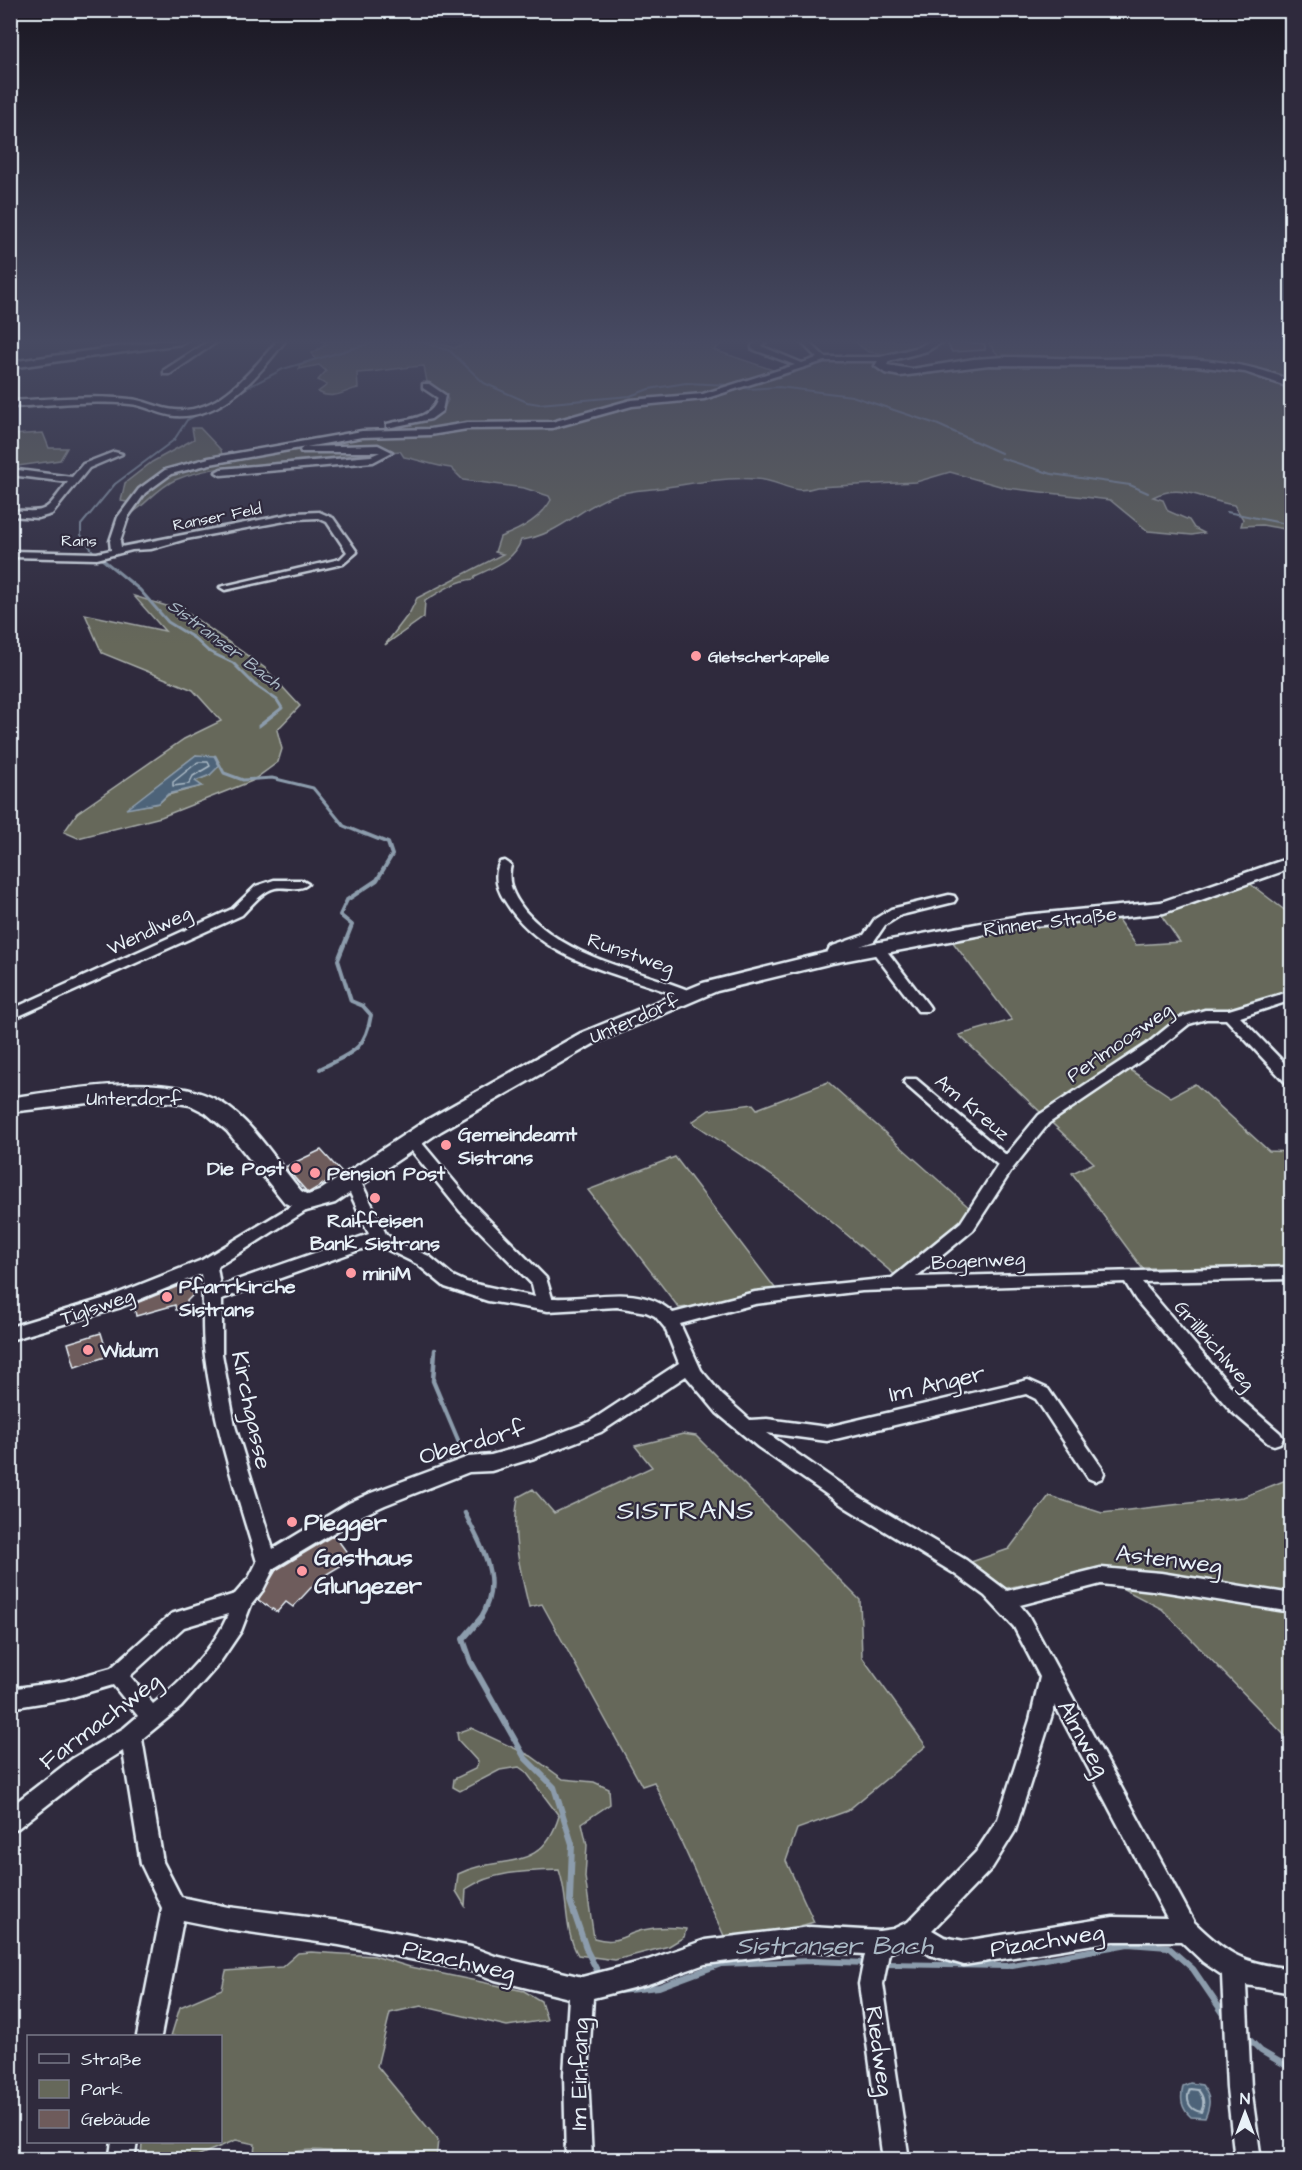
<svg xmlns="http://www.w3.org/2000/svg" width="1302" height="2170" viewBox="0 0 1302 2170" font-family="'Architects Daughter',sans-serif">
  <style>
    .built { fill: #423946 }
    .green { fill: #66685a; stroke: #a7aca9; stroke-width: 1.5; fill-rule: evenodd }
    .water { fill: #4e6479; stroke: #8c9cac; stroke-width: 1.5 }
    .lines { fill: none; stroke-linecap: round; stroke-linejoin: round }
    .shore-far1 { stroke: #aab9c5; stroke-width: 1.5 }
    .shore { stroke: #aab9c5; stroke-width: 2 }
    .stream-far4 { stroke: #8c9cac; stroke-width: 2 }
    .stream-far3 { stroke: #8c9cac; stroke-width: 3 }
    .stream-far2 { stroke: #8c9cac; stroke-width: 4 }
    .stream-far1 { stroke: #8c9cac; stroke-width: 4.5 }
    .stream { stroke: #8c9cac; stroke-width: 6 }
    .building { fill: #6e5b5b; stroke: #e8f1f8; stroke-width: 1.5 }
    .minor-casing { stroke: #e8f1f8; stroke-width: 5 }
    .secondary-casing { stroke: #e8f1f8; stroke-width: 5 }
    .minor { fill: #2f2a3d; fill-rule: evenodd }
    .secondary { fill: #2f2a3d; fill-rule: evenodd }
    .poi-dot { fill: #ff9aa2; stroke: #2f2a3d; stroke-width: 2 }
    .labels { text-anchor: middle; stroke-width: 4.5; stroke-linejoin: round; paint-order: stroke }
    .far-street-label { font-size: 16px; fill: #e8f1f8; stroke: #2f2a3d }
    .far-poi-label { font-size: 16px; font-weight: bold; fill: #e8f1f8; stroke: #2f2a3d; text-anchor: start }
    .far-water-label { font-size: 18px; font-style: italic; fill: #aab9c5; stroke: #2f2a3d }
    .street-label { font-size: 20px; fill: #e8f1f8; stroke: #2f2a3d }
    .poi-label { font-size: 20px; font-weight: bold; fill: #e8f1f8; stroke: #2f2a3d; text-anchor: start }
    .near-street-label { font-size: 24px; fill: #e8f1f8; stroke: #2f2a3d }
    .near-poi-label { font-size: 24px; font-weight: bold; fill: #e8f1f8; stroke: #2f2a3d; text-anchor: start }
    .near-water-label { font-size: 26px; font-style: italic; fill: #aab9c5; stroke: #2f2a3d }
    .near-quarter-label { font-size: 27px; letter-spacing: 1.5px; fill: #e8f1f8; stroke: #2f2a3d }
  </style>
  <rect width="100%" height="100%" fill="#2f2a3d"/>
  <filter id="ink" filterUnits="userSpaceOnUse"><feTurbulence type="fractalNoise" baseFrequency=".0167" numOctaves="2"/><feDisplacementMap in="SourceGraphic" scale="12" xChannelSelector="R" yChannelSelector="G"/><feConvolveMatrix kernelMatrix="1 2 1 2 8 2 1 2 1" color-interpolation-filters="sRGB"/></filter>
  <g filter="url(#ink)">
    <path class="built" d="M 943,341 L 988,343 L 1006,364 L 957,366 L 940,373 L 902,377 L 880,370 L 876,360 L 919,351 Z"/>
    <path class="green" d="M 321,341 C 358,341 421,335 454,348 L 472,341 L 724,341 L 714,350 L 773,370 L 726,387 L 823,359 L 876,360 L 880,370 L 902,377 L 940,373 L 957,366 L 1005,363 L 988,343 L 1005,341 L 1291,341 L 1291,530 L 1262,525 L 1241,526 L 1243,519 L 1234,505 C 1203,501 1183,482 1153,497 L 1163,500 L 1168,511 L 1189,520 L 1194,528 L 1204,533 L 1192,535 L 1148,531 L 1110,500 L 1007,488 L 950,472 L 916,482 L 817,487 C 790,496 782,480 756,479 C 725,477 692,483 661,488 C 646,490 629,490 615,495 C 581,506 560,535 521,540 C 515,560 494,567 475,576 L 474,579 C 455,581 441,591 425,601 L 424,617 L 385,645 L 410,612 L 417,598 L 503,554 L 495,552 L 500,537 C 520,530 541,518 551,500 L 549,496 L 524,488 L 463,480 L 451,468 C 434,466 421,460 404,457 L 400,451 L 291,461 L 289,465 C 252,465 210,465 175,480 C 159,487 146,504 131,514 L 137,504 L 121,501 L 125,483 L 152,462 L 194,439 L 192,428 L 200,428 L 221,450 L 223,459 L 373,434 L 433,417 L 444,408 L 448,400 L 445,393 L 427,382 L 424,366 C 401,367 380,372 357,373 L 358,388 C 346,390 334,401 318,392 L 327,385 L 318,380 L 326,371 L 319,365 L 299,369 L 299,366 L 315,359 L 312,353 L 327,344 Z
      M 854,341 L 933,341 L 887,354 L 868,352 Z
      M 43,433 L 49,448 L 67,448 L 60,460 L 11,467 L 11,435 Z
      M 134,596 L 186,612 L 265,668 L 300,706 L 277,730 L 282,749 L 278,762 L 252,781 L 161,817 L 78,838 L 64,832 L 77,813 L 184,739 L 221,721 L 193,690 L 102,653 L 85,614 L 165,631 ZM 196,755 L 210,775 L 195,781 L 202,786 L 168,795 L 159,803 L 128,808 Z
      M 1249,883 L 1291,915 L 1291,991 L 1233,1011 L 1207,1011 L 1120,1063 L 1171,1097 L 1195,1084 L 1269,1151 L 1291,1152 L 1291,1267 L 1142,1268 L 1072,1173 L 1094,1163 L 959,1035 L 1012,1020 L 952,941 L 1049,922 L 1117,918 L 1136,945 L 1180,942 L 1163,918 L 1162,913 L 1187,907 Z
      M 828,1082 L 972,1210 L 956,1233 L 895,1275 L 796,1192 L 692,1122 L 709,1110 L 753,1104 L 757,1109 Z
      M 675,1157 L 775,1288 L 700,1306 L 679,1308 L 588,1190 Z
      M 683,1434 L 696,1436 L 860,1600 L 862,1657 L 926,1746 L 847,1811 L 797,1829 L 786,1861 L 814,1922 L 776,1933 L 725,1938 L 654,1782 L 642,1786 L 542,1604 L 529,1607 C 520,1570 511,1536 518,1497 L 533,1489 L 554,1513 L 652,1467 L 635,1446 Z
      M 1291,1478 L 1291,1742 L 1162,1609 L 1091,1572 L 1006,1588 L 971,1562 L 1009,1549 L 1049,1496 L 1102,1513 L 1243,1497 Z
      M 471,1728 L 531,1756 L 563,1779 L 594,1782 L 609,1789 L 610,1804 L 582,1823 L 587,1845 L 585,1877 L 594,1938 C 618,1945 622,1935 643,1930 C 657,1927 672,1927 686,1929 L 684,1937 L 669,1946 L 615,1960 L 578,1955 C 563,1929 569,1898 559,1870 C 528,1871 493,1871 466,1889 L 465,1906 L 456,1891 L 458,1874 C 500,1853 541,1876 559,1816 L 526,1772 L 519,1767 L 500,1770 L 460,1791 L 453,1787 L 454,1779 L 475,1769 L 478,1762 L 458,1740 L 457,1733 Z
      M 311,1952 L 374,1956 L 410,1967 L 524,1991 L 541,2001 L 547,2020 L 507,2026 L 421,2006 L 390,2013 L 377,2066 L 438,2140 L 436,2159 L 334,2159 L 330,2151 C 321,2151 309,2149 300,2151 C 282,2155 274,2166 254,2155 L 255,2144 L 236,2140 L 190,2159 L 141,2159 L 142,2142 L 220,2142 L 220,2036 L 171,2036 L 180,2007 L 222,1989 L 226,1971 L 282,1967 L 298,1953 Z"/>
    <path class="water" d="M 196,755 L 215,756 L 220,765 L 210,775 L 195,781 L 202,786 L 168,794 L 159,803 L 126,809 Z
      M 1190,2083 L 1202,2085 C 1211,2097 1211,2104 1205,2118 L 1191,2117 C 1181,2108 1180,2099 1183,2086 Z"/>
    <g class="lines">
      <path class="shore-far1" d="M 198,762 L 208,762 L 210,766 L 193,776 L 189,784 L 173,786 L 173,782 Z"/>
      <path class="shore" d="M 1190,2089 L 1198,2090 C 1204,2097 1205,2104 1201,2112 C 1189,2110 1185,2100 1190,2089 Z"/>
      <path class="stream-far4" d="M 419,341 L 450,351 L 484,383 L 527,402 L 539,404 L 630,396 L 649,389 L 686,383 L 729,385
        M 738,386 L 749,389 L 779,387 L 852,396 L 936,424 L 1001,453
        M 237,393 L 283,369 L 378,341
        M 1001,458 L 1052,474 L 1130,485 L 1148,493
        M 1227,512 L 1292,525
        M 95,554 L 81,535 L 81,525 L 115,484 L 174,440 L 187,420 L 204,411"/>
      <path class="stream-far3" d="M 102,559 L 140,590 L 168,622 L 194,638 L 208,651 L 233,663 L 255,685 L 277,700 L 282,708 L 259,726
        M 215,756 L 224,773 L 243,780 L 272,778 L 313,788 L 344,826 L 366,835"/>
      <path class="stream-far2" d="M 320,1069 C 350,1053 365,1052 371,1015 L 363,1006 L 351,1001 L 338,960 L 352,925 L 340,915 L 347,900 L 377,880 L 392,855 L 388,843 L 363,833"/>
      <path class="stream-far1" d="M 435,1350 L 433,1381 L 460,1445
        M 465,1513 C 482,1549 504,1580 480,1619"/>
      <path class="stream" d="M 481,1618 L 463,1639 L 471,1662 L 525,1758 L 554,1787 L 572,1844 L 570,1901 L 587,1951 L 600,1976
        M 884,1964 L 1007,1966 L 1128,1944 L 1168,1947 L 1193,1969 L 1227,2019
        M 618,1991 L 659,1987 L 721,1964 L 812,1961 L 868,1963
        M 1246,2036 L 1261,2051 L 1292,2069"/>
    </g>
    <path class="building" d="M 946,341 L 985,344 L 985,350 L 952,352 Z
      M 321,1150 L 342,1173 L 308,1193 L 285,1167 Z
      M 186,1283 L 193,1295 L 187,1301 L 188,1307 L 176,1310 L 175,1305 L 136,1316 L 134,1304 Z
      M 101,1333 L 108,1356 L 75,1367 L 68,1343 Z
      M 334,1535 L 352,1559 L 320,1578 L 293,1607 L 286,1602 L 277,1612 L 258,1600 L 276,1570 Z"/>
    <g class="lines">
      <g class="minor-casing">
        <path id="minor" d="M 209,341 L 218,341 L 170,374 L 164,374 L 164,370 Z
          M 277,341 L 285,341 C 259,375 223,419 175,416 C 159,415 146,405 130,404 C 91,400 50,405 10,407 L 10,401 C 50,399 91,395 130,399 C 145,400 159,409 175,410 C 219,414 251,371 277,341 Z
          M 758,341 L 767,341 L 761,346 L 802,363 L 817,358 L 800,341 L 808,341 L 825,357 L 884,357 L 888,359 L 884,361 L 824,361 L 704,399 L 632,406 L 552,428 L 467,429 L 430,435 L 362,437 L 210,464 L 171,474 L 145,493 L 128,517 L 120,541 L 121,547 L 296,513 L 319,512 L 333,518 L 357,552 L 343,564 L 225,590 L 220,587 L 340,559 L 347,552 L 327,522 L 318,518 L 296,519 L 186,539 L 151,549 L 132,550 L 97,559 L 10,557 L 10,551 L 97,553 L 111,550 L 110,541 L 118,517 L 139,489 L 165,470 L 209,458 L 362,431 L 430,429 L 467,423 L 552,422 L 631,400 L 703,394 L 795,365 L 752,349 L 752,345 Z
          M 423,384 L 429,384 L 445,395 L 442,411 L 431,419 L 387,428 L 387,424 C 406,419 432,420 438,398 L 423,388 Z
          M 378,445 L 392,452 L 373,462 L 221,475 L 216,472 L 221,469 L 371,456 L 380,452 L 301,452 L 300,450 L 304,447 Z
          M 114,452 L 122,454 L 89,468 L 52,514 L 38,518 L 10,516 L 10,510 C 50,513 44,512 68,482 L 10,475 L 10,469 L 72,477 L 83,464 Z
          M 505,861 L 511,865 C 506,883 514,897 525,911 C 568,960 635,968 693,992 L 695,995 L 693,998 L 683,998 C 620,972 543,964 505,901 C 497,889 493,876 500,862 Z
          M 274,880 L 301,880 L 308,884 C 299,892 286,886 275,888 C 262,891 251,906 242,915 L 10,1020 L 10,1010 L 232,909 L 256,886 Z
          M 949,895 L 954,896 L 956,899 L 954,902 L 901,915 L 885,925 L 874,941 L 841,953 L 837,960 L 832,961 L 825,957 L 830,947 L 864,935 L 875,919 L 891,909 Z
          M 878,945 L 883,946 L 928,1005 L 930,1008 L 928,1011 L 918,1011 L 873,952 L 871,949 Z
          M 1292,991 L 1292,1000 L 1240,1017 L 1292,1071 L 1292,1086 L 1287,1084 L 1226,1019 L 1206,1019 L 1189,1024 L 1157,1050 L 1049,1123 L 1013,1168 L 973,1230 L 916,1277 L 1292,1267 L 1292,1279 L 1142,1282 L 1242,1400 L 1280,1433 L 1283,1438 L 1280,1443 L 1274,1445 L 1268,1443 L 1230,1410 L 1136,1300 L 1125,1282 L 862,1291 L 755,1304 L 680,1324 L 701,1370 L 722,1395 L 750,1420 L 767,1419 L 827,1427 L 1028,1380 L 1048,1389 L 1102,1468 L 1104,1473 L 1102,1478 L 1095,1481 L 1088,1478 L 1036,1399 L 1026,1394 L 827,1441 L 767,1433 L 858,1496 L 966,1560 L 1007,1591 L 1101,1568 L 1161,1573 L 1292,1594 L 1292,1612 L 1161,1591 L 1101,1584 L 1020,1605 L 1028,1615 L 1194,1922 C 1229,1956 1243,1963 1292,1969 L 1292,1993 L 1246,1985 L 1251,2088 L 1261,2160 L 1235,2160 L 1227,2088 L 1222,1975 L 1203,1962 L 1181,1941 L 1113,1941 L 964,1965 L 930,1955 L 913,1943 L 889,1953 L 883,1984 L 909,2160 L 883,2160 L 859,1984 L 865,1954 L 810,1951 L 705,1964 L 648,1984 L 593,1998 L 588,2074 L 592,2160 L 566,2160 L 564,2074 L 569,1998 L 495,1980 L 471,1971 L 339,1945 L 228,1929 L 183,1920 L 161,2036 L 137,2036 L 162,1908 L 141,1864 L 123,1751 L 88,1773 L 18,1828 L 10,1831 L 10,1807 L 72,1759 L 124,1728 L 138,1716 L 113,1685 L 65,1699 L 10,1708 L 10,1689 L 65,1681 L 111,1668 L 171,1614 L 235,1594 L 249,1578 L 257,1562 C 237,1494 214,1427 205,1356 C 201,1329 205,1301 201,1274 L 121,1307 L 10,1340 L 10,1327 L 109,1297 L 202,1260 L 306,1197 L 312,1199 L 314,1203 L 312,1207 L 217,1267 L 220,1286 L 369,1234 L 345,1182 L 347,1178 L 359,1178 L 386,1234 L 394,1241 L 429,1256 L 453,1276 L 466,1282 L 535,1297 L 532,1284 L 460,1211 L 407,1145 L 404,1141 L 407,1137 L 417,1137 L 472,1203 L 546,1278 L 552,1298 C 593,1300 639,1282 673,1313 L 755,1292 L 892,1278 L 961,1222 L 998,1165 L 906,1085 L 904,1082 L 906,1079 L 916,1079 L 1006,1155 L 1039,1115 L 1147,1044 L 1179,1018 L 1205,1010 L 1229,1010 ZM 376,1244 L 417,1264 L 445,1287 L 488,1301 L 548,1311 L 617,1307 L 646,1312 L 655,1316 L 665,1328 L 679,1363 L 589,1422 L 531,1444 L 491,1455 L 468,1457 L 371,1493 L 349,1503 L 273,1549 L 235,1426 L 222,1354 L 222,1299 ZM 686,1376 L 717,1413 L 758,1447 L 845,1507 L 952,1572 L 985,1596 L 1014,1627 L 1040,1677 L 1030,1720 L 998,1819 L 976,1852 L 908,1922 L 893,1929 L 879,1931 L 810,1927 L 705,1940 L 648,1960 L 582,1977 L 495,1956 L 471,1947 L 339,1921 L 228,1907 L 181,1897 L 163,1862 L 142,1739 L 181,1707 L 218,1665 L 241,1631 L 251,1605 L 263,1590 L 274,1568 L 363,1515 L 385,1505 L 469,1472 L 491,1471 L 534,1458 L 601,1432 ZM 228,1614 C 217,1645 179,1684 153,1704 L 130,1676 L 184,1627 ZM 1055,1705 L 1167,1918 L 1113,1917 L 964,1941 L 944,1937 L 932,1930 L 992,1868 L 1015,1831 Z
          M 112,2142 L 137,2142 L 134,2160 L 109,2160 Z"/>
      </g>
      <g class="secondary-casing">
        <path id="secondary" d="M 159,341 L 187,341 L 181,344 L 10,368 L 10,362 Z
          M 930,341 L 944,341 L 927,351 L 889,361 L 887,365 L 912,369 L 974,359 L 1005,357 C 1037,357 1069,359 1101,359 C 1166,358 1231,355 1292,381 L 1292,388 L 1245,372 L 1197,366 L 989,365 L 900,376 L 885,373 L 875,366 L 880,357 L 919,347 Z
          M 1292,857 L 1292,868 L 1164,913 L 1024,927 L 832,963 L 717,991 L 595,1043 L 441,1131 L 335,1203 L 306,1211 L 285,1203 L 227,1131 L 206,1113 L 190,1105 L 171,1102 L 115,1100 L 10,1112 L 10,1098 C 70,1089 168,1070 222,1103 C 254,1123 277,1163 301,1191 L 308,1195 L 319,1191 L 425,1121 L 581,1033 L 703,983 L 832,951 L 1024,915 L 1161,902 Z"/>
      </g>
      <use href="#minor" class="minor"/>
      <use href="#secondary" class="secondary"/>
    </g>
  </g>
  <linearGradient id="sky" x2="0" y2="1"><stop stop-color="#1a1722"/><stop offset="0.53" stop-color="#474a62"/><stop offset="1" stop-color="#474a62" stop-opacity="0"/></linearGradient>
  <rect width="1302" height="644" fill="url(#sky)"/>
  <g class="poi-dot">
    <circle cx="696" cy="656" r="6"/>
    <circle cx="446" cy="1145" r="6"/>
    <circle cx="296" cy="1168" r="6"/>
    <circle cx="315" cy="1173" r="6"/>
    <circle cx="375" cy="1198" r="6"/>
    <circle cx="351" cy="1273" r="6"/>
    <circle cx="167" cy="1297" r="6"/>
    <circle cx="88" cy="1350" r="6"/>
    <circle cx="292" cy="1522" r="6"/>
    <circle cx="302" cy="1571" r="6"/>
  </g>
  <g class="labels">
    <g class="far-street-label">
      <text transform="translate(217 516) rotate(-11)" y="6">Ranser Feld</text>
      <text transform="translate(79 540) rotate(1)" y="6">Rans</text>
    </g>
    <g class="far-poi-label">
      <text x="708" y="662">Gletscherkapelle</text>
    </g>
    <g class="far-water-label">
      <text transform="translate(225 644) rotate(37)" y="6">Sistranser Bach</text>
    </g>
    <g class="street-label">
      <text transform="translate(1050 921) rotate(-7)" y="7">Rinner Straße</text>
      <text transform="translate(149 930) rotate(-25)" y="7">Wendlweg</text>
      <text transform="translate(631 953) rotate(19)" y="7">Runstweg</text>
      <text transform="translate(634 1018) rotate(-24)" y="7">Unterdorf</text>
      <text transform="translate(1119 1042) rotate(-35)" y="7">Perlmoosweg</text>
      <text x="134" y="1105">Unterdorf</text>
      <text transform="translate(973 1107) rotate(40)" y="7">Am Kreuz</text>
      <text transform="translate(978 1260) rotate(-3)" y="7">Bogenweg</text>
      <text transform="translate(97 1306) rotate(-19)" y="7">Tiglsweg</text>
      <text transform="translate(1215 1345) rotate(49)" y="7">Grillbichlweg</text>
    </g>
    <g class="poi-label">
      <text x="458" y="1141">Gemeindeamt<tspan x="458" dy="23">Sistrans</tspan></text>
      <text x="284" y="1175" text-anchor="end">Die Post</text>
      <text x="327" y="1180">Pension Post</text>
      <text x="375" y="1227" text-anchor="middle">Raiffeisen<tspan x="375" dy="23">Bank Sistrans</tspan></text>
      <text x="363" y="1280">miniM</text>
      <text x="179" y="1293">Pfarrkirche<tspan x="179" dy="23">Sistrans</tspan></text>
      <text x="100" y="1357">Widum</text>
    </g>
    <g class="near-street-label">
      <text transform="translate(937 1383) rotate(-13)" y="8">Im Anger</text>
      <text transform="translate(252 1410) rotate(78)" y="8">Kirchgasse</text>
      <text transform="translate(472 1442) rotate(-16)" y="8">Oberdorf</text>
      <text transform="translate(1169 1559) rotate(7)" y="8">Astenweg</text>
      <text transform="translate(100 1721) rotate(-37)" y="8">Farmachweg</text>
      <text transform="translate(1084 1738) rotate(61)" y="8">Almweg</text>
      <text transform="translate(1047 1940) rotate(-9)" y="8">Pizachweg</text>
      <text transform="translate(459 1960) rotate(13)" y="8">Pizachweg</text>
      <text transform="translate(880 2051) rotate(82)" y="8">Riedweg</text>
      <text transform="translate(579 2074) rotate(-89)" y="8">Im Einfang</text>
    </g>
    <g class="near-poi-label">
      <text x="304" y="1530">Piegger</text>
      <text x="314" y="1565">Gasthaus<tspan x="314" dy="28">Glungezer</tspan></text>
    </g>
    <g class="near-water-label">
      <text x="834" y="1954">Sistranser Bach</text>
    </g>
    <g class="near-quarter-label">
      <text x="686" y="1519">SISTRANS</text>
    </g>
  </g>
  <rect width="1302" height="2170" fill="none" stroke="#2f2a3d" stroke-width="36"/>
  <rect x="18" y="18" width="1266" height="2134" fill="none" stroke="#e8f1f8" stroke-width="2" filter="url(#ink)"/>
  <rect x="27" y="2035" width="195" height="108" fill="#2f2a3d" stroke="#797a88" stroke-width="1.5"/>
  <rect x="39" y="2054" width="30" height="9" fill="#2f2a3d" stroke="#797a88" stroke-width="1.5"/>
  <text x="81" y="2065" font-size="18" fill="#e8f1f8">Straße</text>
  <rect x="39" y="2080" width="30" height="18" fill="#66685a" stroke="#797a88" stroke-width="1.5"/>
  <text x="81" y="2095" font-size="18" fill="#e8f1f8">Park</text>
  <rect x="39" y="2110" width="30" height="18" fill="#6e5b5b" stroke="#797a88" stroke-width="1.5"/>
  <text x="81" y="2125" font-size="18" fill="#e8f1f8">Gebäude</text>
  <g transform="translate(1245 2113)" stroke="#2f2a3d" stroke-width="4.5" paint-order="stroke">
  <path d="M0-4.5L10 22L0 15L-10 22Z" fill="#e8f1f8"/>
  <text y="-9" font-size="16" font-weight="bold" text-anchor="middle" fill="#e8f1f8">N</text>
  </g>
</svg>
